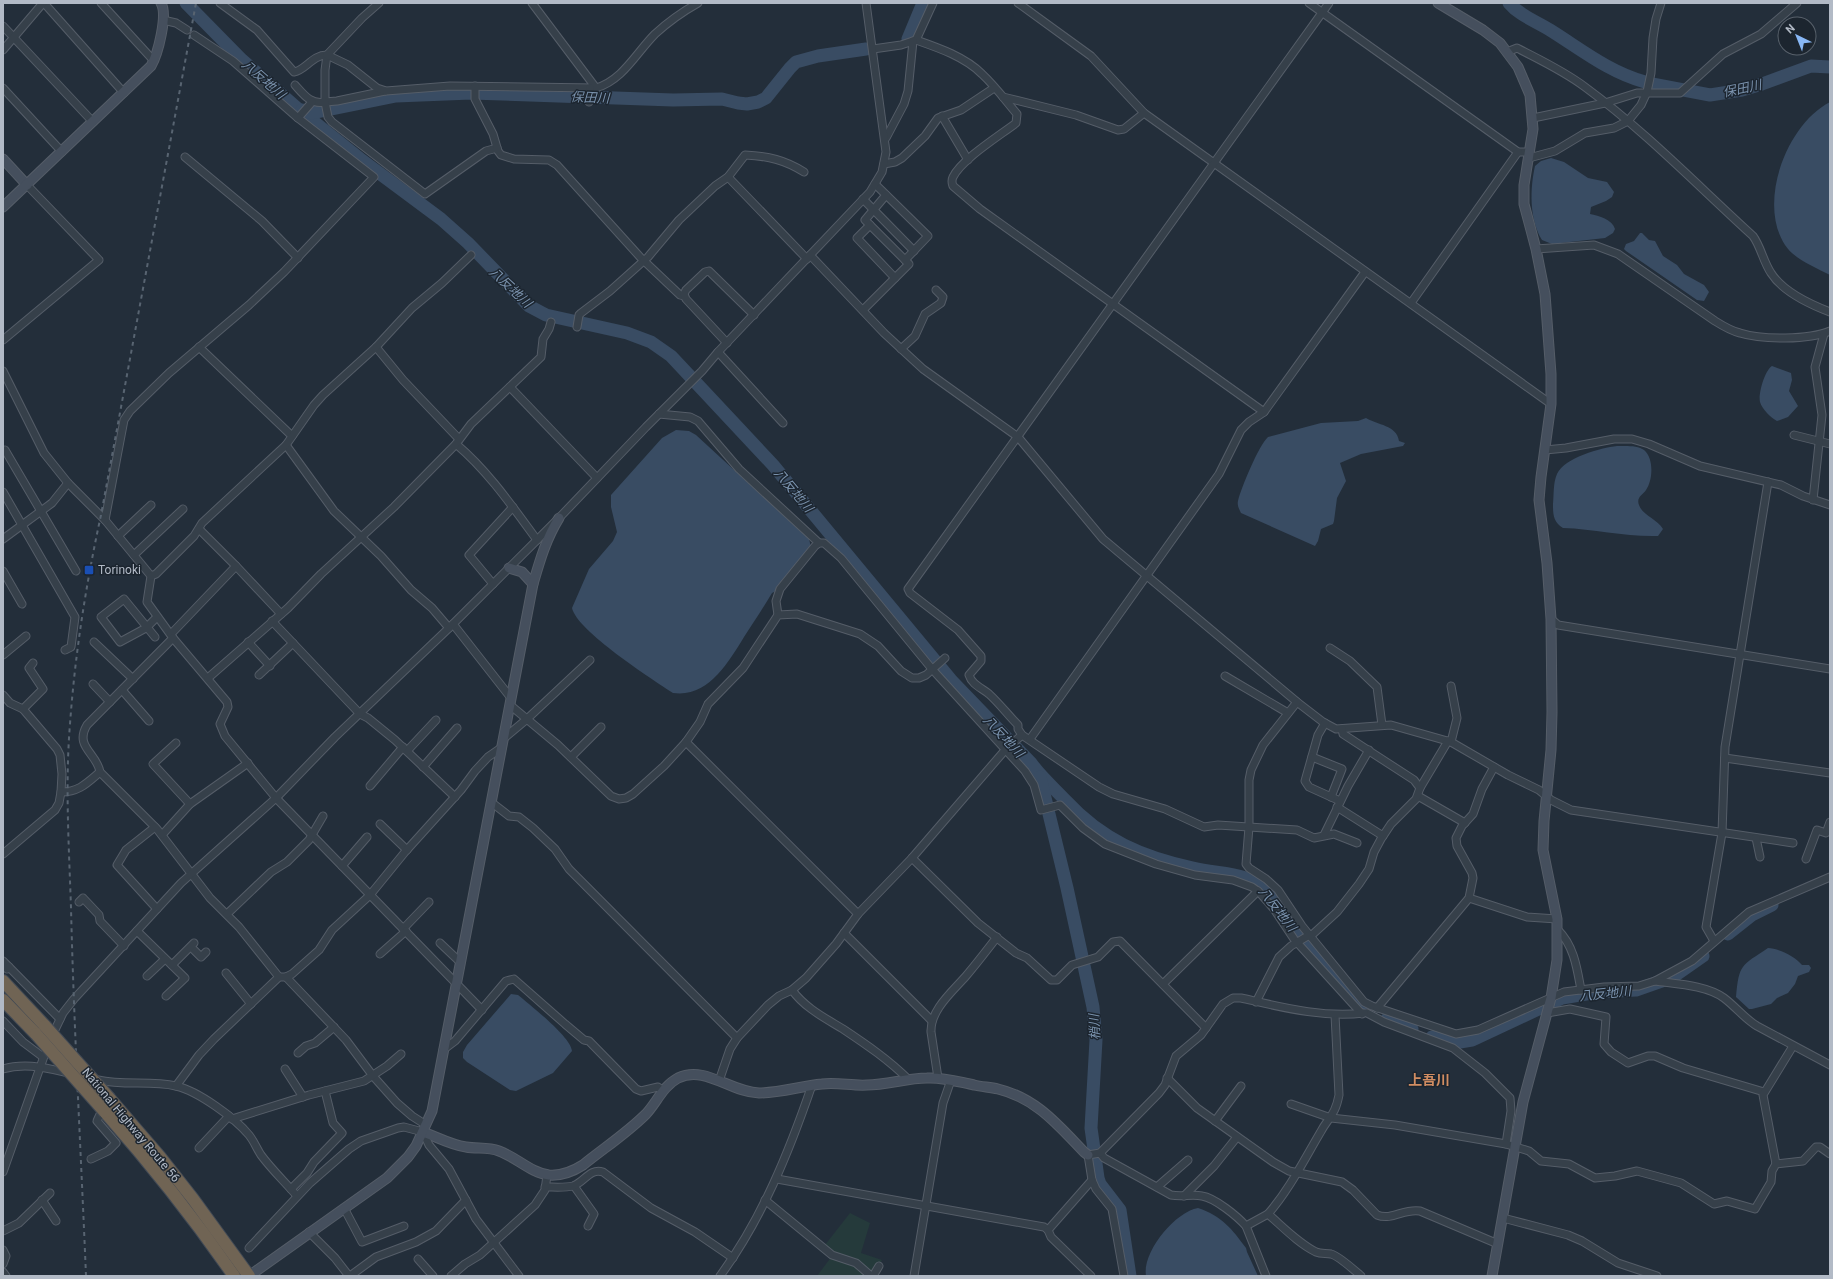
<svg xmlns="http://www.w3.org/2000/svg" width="1833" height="1279" viewBox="0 0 1833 1279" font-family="Roboto,'Noto Sans JP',sans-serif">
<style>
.green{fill:#253a3b}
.water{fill:#394c63}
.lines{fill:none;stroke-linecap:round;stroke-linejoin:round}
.river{stroke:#394c63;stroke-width:13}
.street-casing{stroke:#555d68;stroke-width:9}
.secondary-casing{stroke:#555d68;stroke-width:11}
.highway-casing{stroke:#424a55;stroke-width:14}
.street{stroke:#36404a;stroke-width:7}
.secondary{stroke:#454f5d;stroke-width:9}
.highway{stroke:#706454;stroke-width:12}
.rail{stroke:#586471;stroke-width:2;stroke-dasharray:4 4;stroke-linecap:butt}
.highway-bridge-casing{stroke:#424a55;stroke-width:14;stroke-linecap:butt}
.highway-bridge{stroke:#706454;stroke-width:12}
.transit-dot{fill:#1a4fb4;stroke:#1c252f;stroke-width:1.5}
.labels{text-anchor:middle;stroke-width:3;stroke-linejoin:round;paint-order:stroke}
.poi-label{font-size:12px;fill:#b2bac6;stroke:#1c252f;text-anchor:start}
.street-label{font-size:12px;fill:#b2bac6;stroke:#1c252f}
.water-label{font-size:13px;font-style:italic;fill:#7a92ad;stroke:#1c252f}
.quarter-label{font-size:14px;font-weight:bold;fill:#d18d62;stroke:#1c252f}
</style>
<rect width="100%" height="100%" fill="#232e3a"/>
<polygon class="green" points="850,1213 870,1223 861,1253 882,1260 872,1276 817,1276 835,1252 825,1245"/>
<g class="water">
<path d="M1830,102V275C1815,267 1795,260 1785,245C1757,202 1787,124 1830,102Z"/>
<path d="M1551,158L1564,162L1588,178L1607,182L1614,192L1612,197L1606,201L1591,207L1590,214C1599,216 1612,219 1615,229L1613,233L1605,238L1552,244L1542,240C1529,219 1530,188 1535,166L1541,161Z"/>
<polygon points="1640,233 1642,233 1649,240 1655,241 1663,256 1677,265 1684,274 1704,285 1709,292 1704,301 1697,300 1626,251 1624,249 1626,244 1634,241"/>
<path d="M1772,366L1791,373L1792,380L1789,391L1798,406L1788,417L1777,421C1771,418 1762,409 1760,402C1758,394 1765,370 1772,366Z"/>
<path d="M1366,418C1377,425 1397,425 1399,441L1405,443L1403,446L1361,454L1340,463L1346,481L1337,498L1334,521L1333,524L1321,529L1318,541L1315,546L1241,513C1239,509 1237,505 1238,501C1241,488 1259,445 1268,437L1321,423L1358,421Z"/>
<path d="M676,430L689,431L696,435L809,539L811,547L776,591L772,593C763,608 754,622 744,637C728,663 708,698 673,693C652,679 577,631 572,608L589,569L613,541L617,532L611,507V495L662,438Z"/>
<path d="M1617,446C1625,446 1638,445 1644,450C1654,458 1653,480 1646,490C1643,495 1636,497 1639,505C1642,515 1657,519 1663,529L1658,536C1626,537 1595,529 1563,528C1553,522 1553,514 1553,504C1554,494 1553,483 1557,474C1565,457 1601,448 1617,446Z"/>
<path d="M1768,948C1778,948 1796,957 1802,965H1809L1811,968L1809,972L1798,976L1795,984L1788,993L1777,998L1771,1004L1752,1009H1749L1736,997C1739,964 1741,966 1768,948Z"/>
<path d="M511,994L518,995C530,1005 571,1037 572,1051L553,1073L516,1091L510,1090L467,1062L463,1058V1052L467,1045Z"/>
<path d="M1198,1208C1222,1216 1232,1229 1246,1248L1247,1252L1258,1276H1146C1142,1252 1175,1212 1198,1208Z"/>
</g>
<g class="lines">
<g class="river">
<path d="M186,3L242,60L298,109L363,161L441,219L468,243L529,306L546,315L627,333L651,342L671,356L773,465L951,680L1031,763C1041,777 1054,788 1066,801C1102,840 1142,857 1193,868C1222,875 1247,871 1270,893L1309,950L1364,1009"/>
<path d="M1509,3C1520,16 1536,21 1550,30C1582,50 1609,72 1645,82"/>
<polyline points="908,39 923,3"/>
<polyline points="1652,84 1710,95 1742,90 1762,84 1811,66 1830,67"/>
<polyline points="302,110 312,113 396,96 471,93 673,100 722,99 738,103 747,104 758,102 766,98 790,68 796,62 818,56 866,49"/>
<polyline points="1040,777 1067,888 1093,1007 1096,1040 1091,1128 1098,1178 1100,1184 1120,1210 1130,1276"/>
<polyline points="1728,934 1752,915 1772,905"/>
<polyline points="1387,1019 1412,1029"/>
<polyline points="1432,1037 1454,1043 1472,1040 1562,998 1598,992 1636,990 1673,977 1703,956"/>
</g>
<g class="street-casing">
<g id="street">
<polyline points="44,3 124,93"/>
<polyline points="101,3 154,61"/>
<path d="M220,3L257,30L294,72C306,70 312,55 327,55L325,70V102L337,101L385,91"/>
<polyline points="379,3 362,18 327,55 348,65 377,88 386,91 450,86 596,88"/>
<path d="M532,3L596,88C623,80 636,53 655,34C668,22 682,12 698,3"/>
<polyline points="1018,3 1091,56 1144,113 1551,404"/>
<polyline points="1309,3 1518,152 1530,152"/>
<path d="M1329,3L908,589L910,593L958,630L981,656V661L969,675C972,685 982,688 989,694C999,703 1008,715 1018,725V729L1022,735L1099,787L1113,794L1165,809L1204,827L1218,825L1297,830L1314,838L1334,834L1357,843"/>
<polyline points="163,20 176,23 187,30"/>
<polyline points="3,26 93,122"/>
<path d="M916,40C939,48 965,57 982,74C995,86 1006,101 1017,114L1016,123C999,136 962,159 953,177C951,181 952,183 953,186L980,209L1264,412"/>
<polyline points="873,49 901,45 916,40 933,3"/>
<polyline points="3,50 43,3"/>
<path d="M1507,52L1517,48C1540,60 1564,71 1585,87C1645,131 1698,186 1753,236C1761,247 1763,261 1771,273C1783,292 1809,304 1830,312"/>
<path d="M295,85C304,95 311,105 325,102L328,117L332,122L425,194L486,151L497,148"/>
<polyline points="475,86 475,99 493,134 498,151 501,155 514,159 549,160 557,165 641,258 680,295 684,296"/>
<polyline points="3,88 62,152"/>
<polyline points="1003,97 1076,115 1118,130 1124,129 1144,113"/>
<polyline points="589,102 590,88"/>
<polyline points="942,116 968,160"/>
<polyline points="298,118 312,102"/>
<polyline points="1533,118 1605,103 1637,93 1680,93 1723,54 1761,34 1797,3"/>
<polyline points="886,138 904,104 908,91 913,41"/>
<polyline points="185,157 262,221 298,258"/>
<polyline points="1529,158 1555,151 1585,133 1614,128 1628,121 1641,105 1647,92 1651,73 1653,38 1656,19 1661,3"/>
<polyline points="884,164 895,162 902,158 925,136 938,118 961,110 994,88"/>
<polyline points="728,177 807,259"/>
<polyline points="875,184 928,236 905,260"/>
<polyline points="863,199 914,251"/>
<polyline points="870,225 857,238 895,278"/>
<path d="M1536,249L1594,245L1618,254L1715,321C1723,326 1731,331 1740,333C1762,340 1809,340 1830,331"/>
<polyline points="810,255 884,333 923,369 1018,437 1103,539 1297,702 1323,722 1336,729 1391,725 1451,742 1508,775 1539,790 1551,800 1571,810 1793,843"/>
<polyline points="1411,303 1518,152"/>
<polyline points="863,310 909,264 865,220 886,195"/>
<path d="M577,327L579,315L581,313L610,291L648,257L679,220L715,186L728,177L745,155C768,156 785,160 804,172"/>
<polyline points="3,340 99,260 27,185"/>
<polyline points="727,343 686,299 684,294 686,290 705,272 709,271 754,315"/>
<polyline points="199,347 292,436"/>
<polyline points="376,347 403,380 459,439"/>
<polyline points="901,349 915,336 925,314 941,303 943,297 936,290"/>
<polyline points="718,352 783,423"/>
<polyline points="3,371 44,453 68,483 105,520 151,576 147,602 173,638 227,702 228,707 220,724 225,736 276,798 482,1010"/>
<polyline points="510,387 597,478"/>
<polyline points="659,414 690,417 698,421 739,469 819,543"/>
<polyline points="1794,435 1830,444"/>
<path d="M456,444C488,471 512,506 537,540"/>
<polyline points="286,445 334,511 381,556 411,590 432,608 449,628"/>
<polyline points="5,450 76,571"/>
<polyline points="1545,450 1566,448 1614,439 1632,439 1649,444 1700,466 1781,485 1803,496 1830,505"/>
<polyline points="3,492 75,617 71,647 65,650"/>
<polyline points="1813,500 1822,415 1815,367 1824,334"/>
<polyline points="105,520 124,420 130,411 169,373 249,305 284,272 374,177 298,118 233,61 194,35"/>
<polyline points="199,529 236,566 281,614"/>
<polyline points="118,536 151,505"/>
<polyline points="3,539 52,503 68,483"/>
<polyline points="134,555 183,509"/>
<polyline points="3,571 22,604"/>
<polyline points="151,576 156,574 194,536 202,523 286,445 314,405 323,395 376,347 412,308 442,283 471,255"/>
<polyline points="493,584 469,555 513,507"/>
<polyline points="778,615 776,601 780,589 815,546 819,543 824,543 841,558 932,669 1025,771 1034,785 1041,810 1060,805 1083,828 1105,844 1156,864 1195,875 1233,880 1252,887 1259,892 1274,909 1294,939 1362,1014"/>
<polyline points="1551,619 1558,625 1830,669"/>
<polyline points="272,621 360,714 368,718 395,740 455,797"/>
<polyline points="453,624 511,698"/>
<polyline points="171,634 236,566"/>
<polyline points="155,637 124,599 101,617 120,642 146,628 157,617"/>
<path d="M173,638L87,725C74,747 97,753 100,772L157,829L210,898L239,927L279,977"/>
<polyline points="94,642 133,679"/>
<polyline points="248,642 270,666"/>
<polyline points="1330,648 1350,661 1377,687 1382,725"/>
<polyline points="3,655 26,636"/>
<polyline points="259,675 293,643"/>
<polyline points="1225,676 1288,713"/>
<polyline points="208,678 288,608 321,574 394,507 456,444 471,424 541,357 543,339 549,329 551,322"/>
<polyline points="93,684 110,702"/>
<polyline points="1451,686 1457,718 1451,742"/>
<polyline points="122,690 149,721"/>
<polyline points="3,695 10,703 23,709 57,749 60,755 62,774 61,792 59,803 55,810 3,854"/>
<polyline points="1297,702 1263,745 1251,770 1249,780 1249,827 1246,864 1249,868 1266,879 1278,890 1302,926 1364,1002 1372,1006 1456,1034 1478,1030 1564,992 1604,987 1639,986 1655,981 1692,961 1749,912 1830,877"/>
<polyline points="510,705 558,745 611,796 619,799 626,798 633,794 664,766 686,742 700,722 708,704 743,668 778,615 797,614 860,634 878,646 901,671 912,678 919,678 926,675 945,658"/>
<polyline points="23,709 43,689 29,668 33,663"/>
<polyline points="1325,723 1318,735 1305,781 1309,787 1340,801"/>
<polyline points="503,739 527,719 590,660"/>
<polyline points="1030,739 1219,474 1241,430 1249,422 1264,412 1365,272"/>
<polyline points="686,742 858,914"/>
<polyline points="176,743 153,764 190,804"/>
<polyline points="407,751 436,720"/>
<polyline points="571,757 601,727"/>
<polyline points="1312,757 1342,769 1331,797"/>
<polyline points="1725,758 1830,773"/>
<polyline points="423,767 457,728"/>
<polyline points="370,786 403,747"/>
<polyline points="1420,788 1448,741"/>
<path d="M61,792C79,792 87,783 100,772"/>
<polyline points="1418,796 1465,823"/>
<polyline points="491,802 509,816 519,817 533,828 555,849 569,869 737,1038"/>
<polyline points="1337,807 1383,836"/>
<polyline points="380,824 407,850"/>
<polyline points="155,827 126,850 117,865 157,909"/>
<polyline points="162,835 190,804 248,763"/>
<polyline points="1324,835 1348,786 1369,750"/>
<polyline points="1756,838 1760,857"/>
<polyline points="912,858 978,923 1016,953 1027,958 1051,980 1057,980 1072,965 1098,957 1113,942 1120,941 1206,1028"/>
<polyline points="1806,859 1817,830 1826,833 1830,822"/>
<polyline points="342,866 367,837"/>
<polyline points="1469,898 1527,917 1557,919"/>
<polyline points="79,902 83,898 99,915 100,921 124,946"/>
<polyline points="227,914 271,872 287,862 309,840 323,816"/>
<polyline points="403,929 429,902"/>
<path d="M1558,930C1574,946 1577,968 1581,990"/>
<polyline points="137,931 185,978 166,996"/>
<polyline points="844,933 932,1021"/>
<polyline points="1714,941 1706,927 1722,833 1725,747 1768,482"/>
<polyline points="440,943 460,962"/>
<polyline points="191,947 201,957 206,952"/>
<polyline points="380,954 406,931"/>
<polyline points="3,961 9,967 7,969"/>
<polyline points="172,965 194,943"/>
<polyline points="9,967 60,1019"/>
<polyline points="226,973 251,1004"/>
<polyline points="147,976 165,959"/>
<polyline points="286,977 346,1040 373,1076 397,1103 412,1116 426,1125"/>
<path d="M1655,981C1676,984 1706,985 1724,998C1736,1007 1745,1019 1757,1026L1830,1065"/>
<polyline points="1163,984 1258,891"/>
<path d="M792,990C805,1008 825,1018 843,1029C867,1045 889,1060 909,1080"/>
<polyline points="1256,1002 1279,957 1291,946 1306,937 1313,934 1337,912 1359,884 1369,869 1374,852 1381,839 1391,824 1416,799 1420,788 1414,780 1343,734 1342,729"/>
<polyline points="1377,1008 1469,898 1473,878 1472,873 1457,846 1456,838 1462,826 1473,814 1482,789 1494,767"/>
<polyline points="1367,1013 1384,1022 1453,1048 1485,1073 1510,1098 1511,1111 1506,1144 1529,1151 1541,1161 1569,1164 1595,1178 1615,1176 1637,1171 1681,1183 1714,1204 1727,1201 1755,1209 1771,1182 1772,1171 1776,1164 1803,1161 1816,1147 1820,1147 1830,1154"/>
<polyline points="1547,1013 1570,1009 1606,1017 1604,1044 1611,1052 1628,1063 1648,1056 1655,1056 1683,1068 1764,1092"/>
<polyline points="3,1021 23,1042 43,1057"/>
<polyline points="52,1036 63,1013 74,999 181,883 276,798 335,737 449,628 559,518 646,427 702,371 718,352 870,192 882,172 886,152 866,3"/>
<polyline points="443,1050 455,1041 506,981 514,979 565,1024 584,1040 589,1041 636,1089 641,1091 658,1087 663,1091"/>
<polyline points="298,1053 306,1046 315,1043 334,1027"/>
<path d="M3,1069C34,1060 67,1074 98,1080C124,1086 151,1080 176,1086C198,1091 235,1118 249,1135C254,1141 257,1149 261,1155C272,1170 286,1183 297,1196"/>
<polyline points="285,1069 303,1097"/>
<path d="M938,1078L931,1032C930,1010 953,991 966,976C977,963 987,950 997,937"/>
<path d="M1167,1078L1197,1108L1273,1162L1289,1171L1342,1182L1353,1190L1377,1215C1392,1221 1404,1208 1420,1211L1498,1244"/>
<polyline points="719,1081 730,1049 737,1038 768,1005 779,996 792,990 806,978 836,944 858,914 912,858 1006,749 1022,735"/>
<polyline points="176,1086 199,1055 214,1039 279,977 286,977 292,974 319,950 332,930 370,895 405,852 461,790 475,771 488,757 501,748"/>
<polyline points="1291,1104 1331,1118 1395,1125 1506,1144"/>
<polyline points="232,1119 309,1095 364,1081 387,1066 401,1054"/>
<polyline points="1215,1121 1241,1086"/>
<polyline points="199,1148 229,1116"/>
<path d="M1100,1153L1104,1158L1171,1195C1182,1197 1192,1194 1202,1196C1215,1198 1237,1216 1246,1226L1268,1214C1283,1227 1298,1243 1316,1252C1321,1254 1326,1253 1331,1254C1339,1256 1354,1270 1361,1276"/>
<polyline points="91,1159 108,1151 116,1143 97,1121 103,1108"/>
<polyline points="1776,1164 1763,1095 1793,1046"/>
<polyline points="3,1172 48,1045"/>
<polyline points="777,1179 1044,1227 1048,1230 1092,1180"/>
<polyline points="574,1186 594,1214 588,1226"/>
<path d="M545,1187C554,1187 565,1188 573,1186C585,1182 589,1168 603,1172L651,1208L695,1232L733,1258"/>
<polyline points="1157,1187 1188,1160"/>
<polyline points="291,1189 307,1173 314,1162 342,1133 333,1123 325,1091"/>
<polyline points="1184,1196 1214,1166 1237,1137"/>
<polyline points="42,1200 56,1221"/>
<polyline points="765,1200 832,1255 856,1263 871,1276"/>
<polyline points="344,1208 362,1242 404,1226"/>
<path d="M1268,1214C1289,1190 1304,1160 1320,1133C1329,1116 1335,1116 1339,1095L1335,1015"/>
<polyline points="1503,1218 1568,1235 1582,1241 1618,1263 1657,1276"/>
<polyline points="1246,1226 1266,1276"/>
<polyline points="1048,1230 1051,1237 1091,1276"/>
<polyline points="3,1231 19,1223 50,1193"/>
<polyline points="309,1232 335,1258 349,1276"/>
<polyline points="249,1248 310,1183 349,1149 361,1141 398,1128 404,1127 423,1132 429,1145 449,1169 476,1219 519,1276"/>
<polyline points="3,1250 6,1256 3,1264"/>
<polyline points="418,1259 433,1276"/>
<polyline points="3,1272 6,1276"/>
<polyline points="350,1276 376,1257 416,1242 436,1231 466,1200"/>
<polyline points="451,1276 465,1264 480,1255 535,1205 545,1190 547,1175"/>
<path d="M720,1276C762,1219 789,1152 812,1085"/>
<polyline points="873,1276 879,1266"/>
<polyline points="914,1276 943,1103 951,1080"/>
<path d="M1124,1276L1112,1209L1096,1189L1092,1180L1088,1155L1100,1153L1159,1093L1165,1085L1176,1056L1201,1035L1223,1004L1233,998H1241C1281,1007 1322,1018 1364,1013"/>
</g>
</g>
<g class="secondary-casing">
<g id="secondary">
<polyline points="1438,3 1483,30 1500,43 1518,67 1530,95 1533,129 1524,185 1524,204 1536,249 1545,294 1551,374 1551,404 1541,477 1539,500 1547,563 1551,619 1552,712 1551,750 1544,821 1543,850 1557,919 1557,960 1551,998 1523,1102 1492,1276"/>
<polyline points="3,159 27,185"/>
<path d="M3,207L151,66C158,54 168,15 161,3"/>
<polyline points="509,568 522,572 533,584"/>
<path d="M423,1132C437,1137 451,1145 466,1147C477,1149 488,1147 499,1151C516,1157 531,1173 549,1175C562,1176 572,1172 583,1165C604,1148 627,1133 646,1114C657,1102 663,1086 678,1078C705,1065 730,1092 759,1093C780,1093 801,1086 822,1084C837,1082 852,1086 867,1085C887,1085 907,1078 927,1078C943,1077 959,1082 974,1085C982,1087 990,1087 998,1089C1036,1098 1058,1125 1084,1152L1088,1155"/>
<path d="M249,1276L387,1178L408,1157L416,1146L432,1111L533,584C540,560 546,539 559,518"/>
</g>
</g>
<g class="highway-casing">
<g id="highway">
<polyline points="3,981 45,1026"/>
<polyline points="3,1000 36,1034"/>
<polyline points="110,1099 160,1157 193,1199 249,1276"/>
<path d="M105,1112C151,1164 194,1218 234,1276"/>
</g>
</g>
<use href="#street" class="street"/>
<use href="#secondary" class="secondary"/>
<use href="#highway" class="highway"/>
<path class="rail" d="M86,1276C81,1153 74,1031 71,908C69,847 65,785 70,724C75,654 86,584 101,515L196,3"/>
<g class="highway-bridge-casing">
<g id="highway-bridge">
<polyline points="45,1026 110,1099"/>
<polyline points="36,1034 105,1112"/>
</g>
</g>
<use href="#highway-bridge" class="highway-bridge"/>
</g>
<rect class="transit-dot" x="84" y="565" width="10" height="10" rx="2"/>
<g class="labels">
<g class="poi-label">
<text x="98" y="574">Torinoki</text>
</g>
<g class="street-label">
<text transform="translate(131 1125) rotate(50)" y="4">National Highway Route 56</text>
</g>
<g class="water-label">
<text transform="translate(264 79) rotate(41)" y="5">八反地川</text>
<text transform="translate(1742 88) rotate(-12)" y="5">保田川</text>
<text transform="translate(590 97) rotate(2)" y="5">保田川</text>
<text transform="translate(511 287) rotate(43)" y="5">八反地川</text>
<text transform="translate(794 490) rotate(50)" y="5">八反地川</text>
<text transform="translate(1004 736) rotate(47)" y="5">八反地川</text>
<text transform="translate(1278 909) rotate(52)" y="5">八反地川</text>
<text transform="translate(1605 993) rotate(-6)" y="5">八反地川</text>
<text transform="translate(1094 1027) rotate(-93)" y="5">梢川</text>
</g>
<g class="quarter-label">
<text x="1429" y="1085">上吾川</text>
</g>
</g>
<rect width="1833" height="1279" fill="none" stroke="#b2bac6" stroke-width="8"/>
<g transform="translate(1797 36) rotate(317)"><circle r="19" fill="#1c252f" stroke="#58616b"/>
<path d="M0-3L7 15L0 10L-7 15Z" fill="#88b7f5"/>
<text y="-6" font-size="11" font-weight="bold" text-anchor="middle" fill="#b2bac6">N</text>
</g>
</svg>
